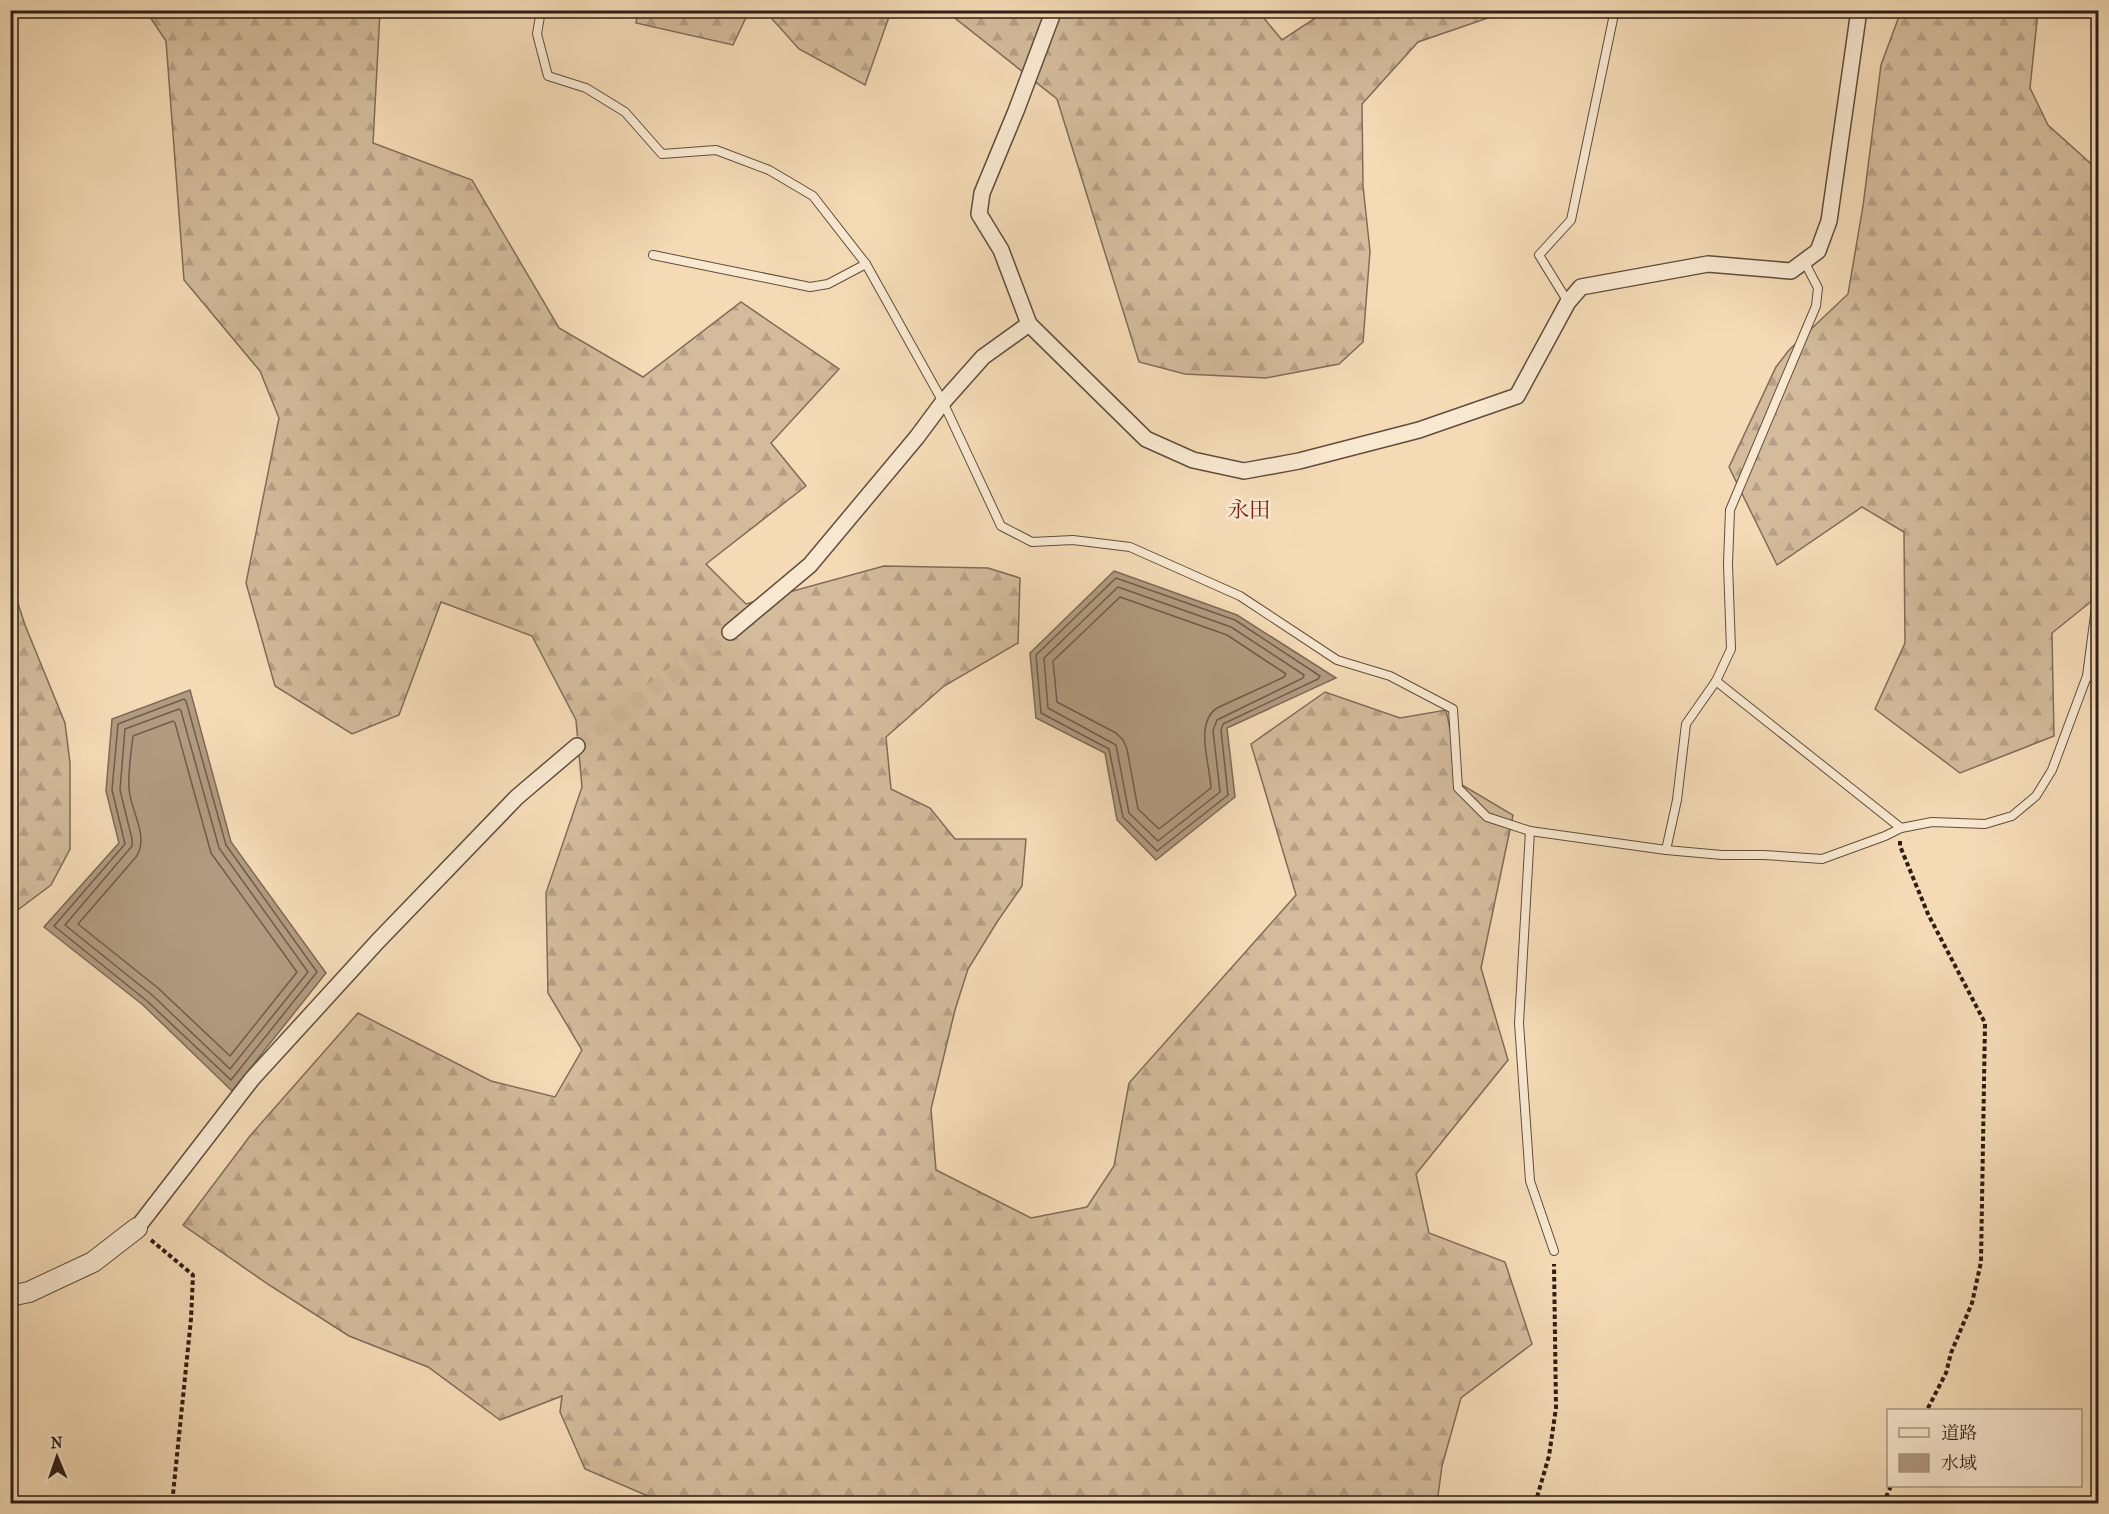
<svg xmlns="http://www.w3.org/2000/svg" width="2109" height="1514" viewBox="0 0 2109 1514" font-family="'IM FELL French Canon','Noto Serif JP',serif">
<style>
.forest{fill:url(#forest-firs);stroke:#816c58;stroke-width:1.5}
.water{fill:#b19b80;stroke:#7d6956;stroke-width:1.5}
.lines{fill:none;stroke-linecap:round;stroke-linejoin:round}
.shore{stroke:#705c4b;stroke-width:1.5}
.minor-tunnel{stroke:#cdb596;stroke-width:15;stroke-dasharray:15 8;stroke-linecap:butt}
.service-casing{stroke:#604d3e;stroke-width:10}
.minor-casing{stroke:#604d3e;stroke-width:18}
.tertiary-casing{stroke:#604d3e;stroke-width:22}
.path{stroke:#2f1e16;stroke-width:4;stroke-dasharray:4.5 3;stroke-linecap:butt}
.service{stroke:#f8e8d0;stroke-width:8}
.minor{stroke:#f8e8d0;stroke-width:15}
.tertiary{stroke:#f8e8d0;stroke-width:20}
.labels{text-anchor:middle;stroke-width:5;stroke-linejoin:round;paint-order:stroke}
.quarter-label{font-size:22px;fill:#7a1f14;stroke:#f8e8d0}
</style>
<defs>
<pattern id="forest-firs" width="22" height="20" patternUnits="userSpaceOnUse" patternTransform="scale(1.5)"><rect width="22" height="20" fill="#d3bb9b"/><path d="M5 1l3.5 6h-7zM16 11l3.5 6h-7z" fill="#b5a085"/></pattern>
</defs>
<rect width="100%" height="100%" fill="#f4dbb6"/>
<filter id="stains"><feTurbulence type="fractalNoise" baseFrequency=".00333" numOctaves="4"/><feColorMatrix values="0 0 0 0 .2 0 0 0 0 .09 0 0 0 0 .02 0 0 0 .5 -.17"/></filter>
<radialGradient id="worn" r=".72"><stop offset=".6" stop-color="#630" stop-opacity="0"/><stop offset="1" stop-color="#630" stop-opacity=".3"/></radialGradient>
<g class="forest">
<polygon points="638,10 749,10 749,11 733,45 636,23"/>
<polygon points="146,11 380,11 373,143 472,180 559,328 643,377 741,302 839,369 771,443 806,486 706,564 746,604 884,566 988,568 1020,578 1018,643 944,686 886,737 891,789 930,808 955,839 1026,839 1022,886 997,922 968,969 955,1010 931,1109 936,1170 1031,1218 1087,1207 1114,1166 1129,1083 1296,895 1251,744 1325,692 1400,718 1446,710 1462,785 1513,815 1481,968 1508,1060 1416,1174 1429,1233 1505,1262 1532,1344 1461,1398 1442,1466 1437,1503 664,1503 585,1469 560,1412 562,1396 500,1420 428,1367 349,1336 269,1285 183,1225 250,1136 358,1013 491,1081 555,1097 582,1050 548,993 546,893 582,787 576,720 532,636 441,602 399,715 352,734 275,686 246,583 279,418 260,371 184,280 166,41"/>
<polygon points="765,11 891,11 865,85 799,49"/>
<polygon points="946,11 1258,11 1282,40 1326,11 1492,11 1491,17 1418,42 1362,104 1363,186 1370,251 1363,342 1339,364 1266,378 1185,374 1139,362 1057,99"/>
<polygon points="1901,11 2038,11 2030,88 2048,125 2098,170 2098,596 2052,633 2054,736 1960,773 1875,709 1905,643 1904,532 1862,507 1777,565 1729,467 1776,367 1789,350 1848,294 1863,206 1881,65"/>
<polygon points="10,579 25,625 65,723 70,763 70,849 51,885 11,915"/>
</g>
<g class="water">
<polygon points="1114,571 1237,615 1336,678 1227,728 1235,797 1156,860 1117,820 1105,753 1036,718 1030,653"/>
<polygon points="190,690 231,842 326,973 232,1091 143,1005 44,927 119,843 106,791 112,719"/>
</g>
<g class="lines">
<g class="shore">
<polygon points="1116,578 1235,620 1320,676 1318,679 1223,724 1221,730 1228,795 1157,851 1123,817 1109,749 1041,713 1036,655"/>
<polygon points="1118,587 1231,627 1304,675 1303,678 1217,720 1213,730 1220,792 1158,841 1129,813 1116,745 1048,708 1044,658"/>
<path d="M1120,597L1227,635L1286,674L1284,677L1217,708C1194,723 1210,764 1211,788L1159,829L1138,809L1127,749L1123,740L1116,733L1057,702L1053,661Z"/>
<polygon points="184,699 186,701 226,845 317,972 231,1080 147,1001 54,926 125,844 112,790 118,724"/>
<polygon points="179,709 181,711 219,848 308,972 230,1069 152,995 65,925 132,846 132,839 120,790 125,729"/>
<path d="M173,721L175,723L211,853L297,972L230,1056L158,988L78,924L136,857C150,836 130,811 129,788C128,772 131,752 133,736Z"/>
</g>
<polyline class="minor-tunnel" points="577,746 730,632"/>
<g class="service-casing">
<g id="service">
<polyline points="541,10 537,34 548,76 586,88 625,112 662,154 716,150 769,170 813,196 866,264 943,402 1001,526 1032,542 1073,540 1130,547 1240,596 1337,660 1390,676 1453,709 1458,788 1487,817 1530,831 1666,850 1722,855 1764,855 1822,859 1885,836 1901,828 1932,822 1985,824 2012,816 2036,796 2052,770 2087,676 2098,592"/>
<polyline points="653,255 810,287 828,284 866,264"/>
<polyline points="1568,302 1539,255 1571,220 1613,19 1613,10"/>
<polyline points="2087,676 2098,679"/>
<polyline points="1716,681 1901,828"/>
<polyline points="1530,831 1519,1023 1530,1181 1554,1251"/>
<polyline points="1666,850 1677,800 1686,724 1716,681 1731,649 1728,564 1730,510 1816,306 1818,288 1804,261"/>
</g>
</g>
<g class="minor-casing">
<g id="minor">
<polyline points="1054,10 1016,111 982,193 979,214 1001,250 1029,324 1146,439 1193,460 1244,471 1299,461 1419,430 1517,396 1568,302 1581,287 1708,264 1791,271 1818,251 1829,221 1859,10"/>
<polyline points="730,632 810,565 917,437 943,402 983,357 1029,324"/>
<polyline points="137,1228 252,1079 378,941 517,797 577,746"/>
</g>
</g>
<g class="tertiary-casing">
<polyline id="tertiary" points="10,1296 29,1292 93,1262 137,1228"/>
</g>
<g class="path">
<polyline points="1900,841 1900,846 1928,914 1985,1023 1981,1262 1972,1303 1951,1353 1946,1373 1927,1410"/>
<polyline points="151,1240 193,1275 191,1319 172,1504"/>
<polyline points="10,1503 11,1504"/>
<polyline points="1535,1504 1549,1456 1556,1408 1554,1264"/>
<polyline points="1883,1504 1891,1486"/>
</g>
<use href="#service" class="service"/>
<use href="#minor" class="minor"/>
<use href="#tertiary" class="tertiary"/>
</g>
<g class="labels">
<g class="quarter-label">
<text x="1249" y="517">永田</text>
</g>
</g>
<rect width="2109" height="1514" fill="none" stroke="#f4dbb6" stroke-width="36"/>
<rect x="12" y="12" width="2085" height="1490" fill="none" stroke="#2f1e16" stroke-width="3"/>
<rect x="18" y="18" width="2073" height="1478" fill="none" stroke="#2f1e16" stroke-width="1.5"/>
<rect x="1887" y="1409" width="195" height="78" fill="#f8e8d0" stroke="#a89786" stroke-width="1.5"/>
<rect x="1899" y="1428" width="30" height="9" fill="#f8e8d0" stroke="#a89786" stroke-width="1.5"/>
<text x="1941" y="1439" font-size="18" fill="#2f1e16">道路</text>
<rect x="1899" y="1454" width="30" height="18" fill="#b19b80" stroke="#a89786" stroke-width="1.5"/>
<text x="1941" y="1469" font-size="18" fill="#2f1e16">水域</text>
<g transform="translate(57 1457) rotate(358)" stroke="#f8e8d0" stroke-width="4.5" paint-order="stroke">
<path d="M0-4.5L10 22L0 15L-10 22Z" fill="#2f1e16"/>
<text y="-9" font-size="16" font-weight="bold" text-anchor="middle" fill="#2f1e16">N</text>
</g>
<rect width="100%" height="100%" filter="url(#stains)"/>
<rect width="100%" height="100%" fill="url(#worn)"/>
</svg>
